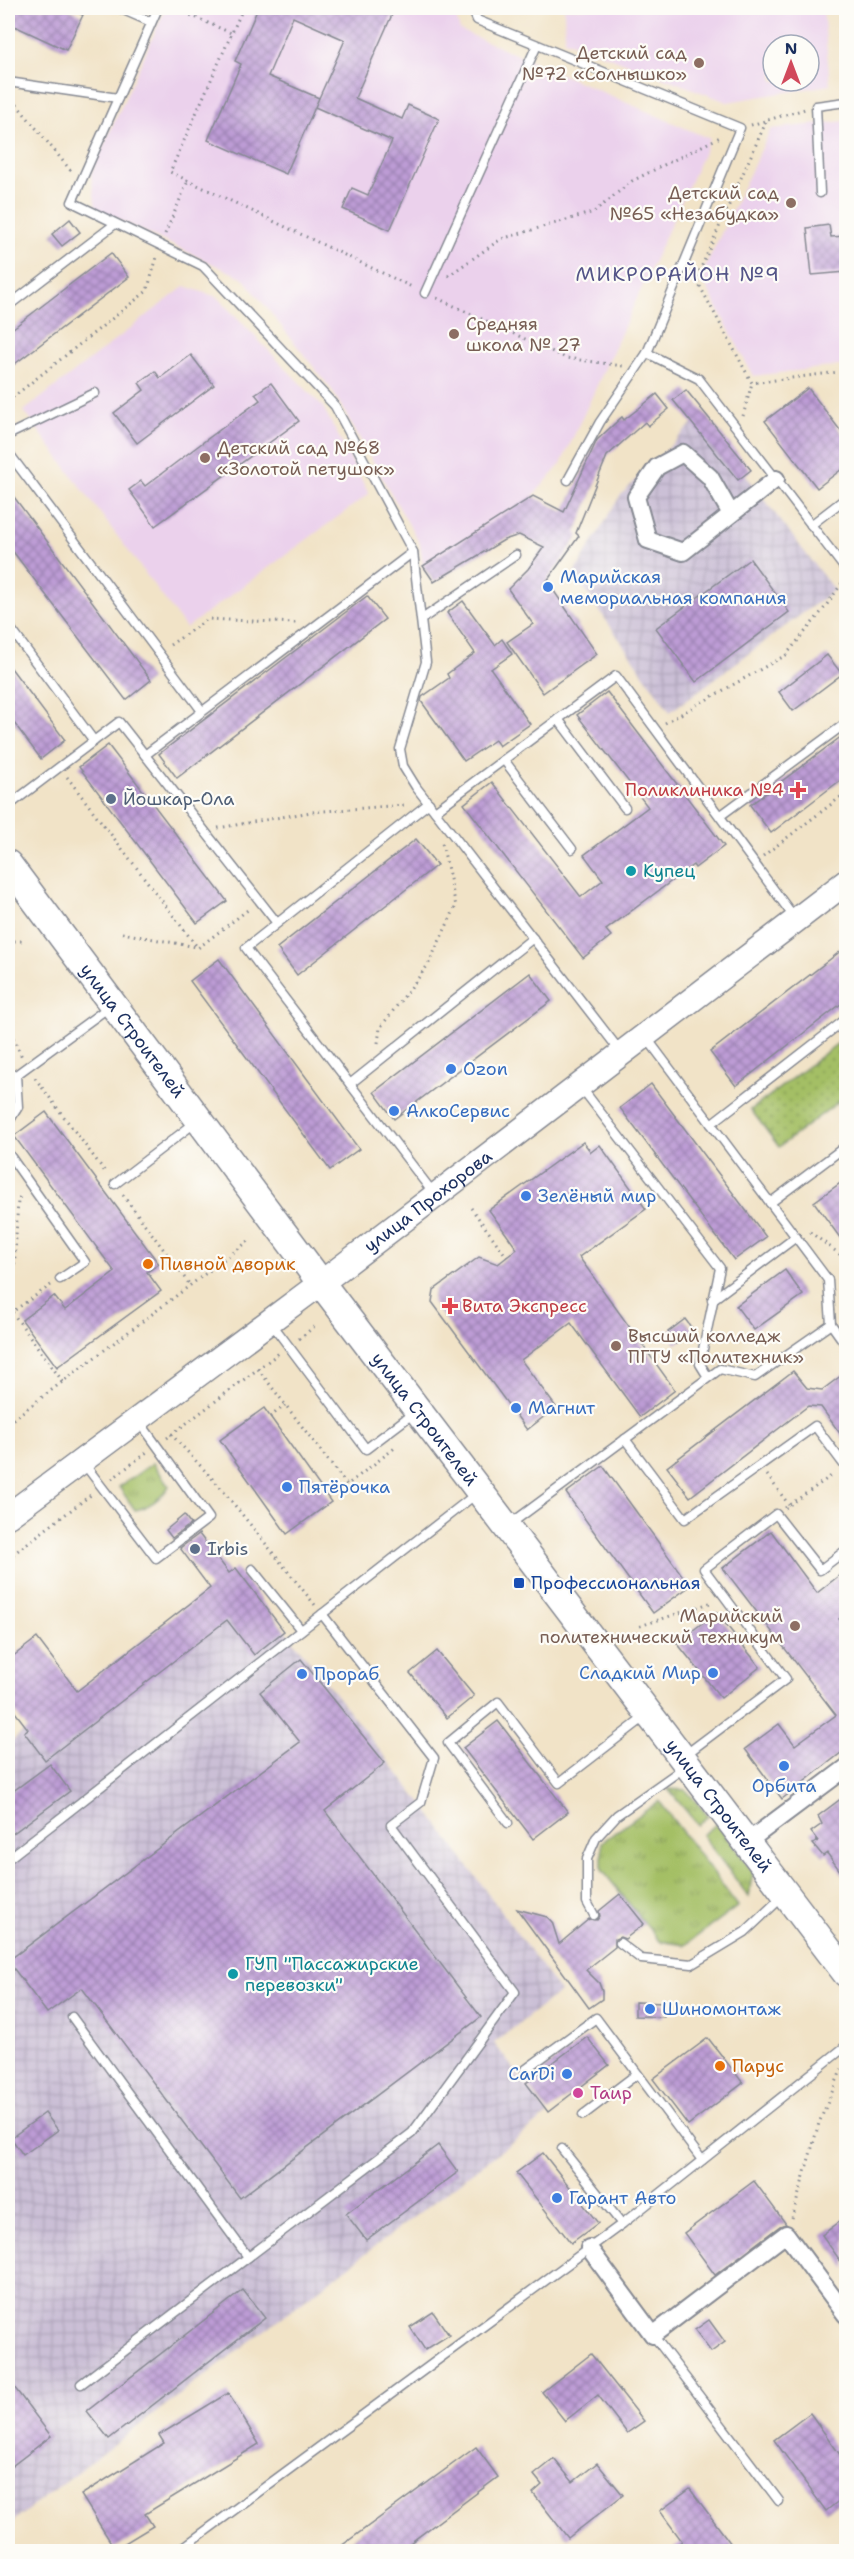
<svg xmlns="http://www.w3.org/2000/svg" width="854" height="2559" viewBox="0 0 854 2559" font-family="'Shantell Sans',sans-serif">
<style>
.built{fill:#ebd1ec;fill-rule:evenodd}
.industrial{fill:url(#industrial-grid)}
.grass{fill:url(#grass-tufts);stroke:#607762;stroke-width:1.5}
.park{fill:url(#park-dots);stroke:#607762;stroke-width:1.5}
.building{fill:url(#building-cross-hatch)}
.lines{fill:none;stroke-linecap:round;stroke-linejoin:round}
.lane-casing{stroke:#868992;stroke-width:11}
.street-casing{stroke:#868992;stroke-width:20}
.secondary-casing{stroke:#868992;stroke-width:27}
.primary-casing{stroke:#868992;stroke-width:30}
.path{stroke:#868992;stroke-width:3;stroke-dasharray:1.5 4.5;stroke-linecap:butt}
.lane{stroke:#fff;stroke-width:8}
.street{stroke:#fff;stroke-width:16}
.secondary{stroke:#fff;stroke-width:24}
.primary{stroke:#fff;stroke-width:27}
.education-dot{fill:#8d6e63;stroke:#fdfcf7;stroke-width:2}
.shop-dot{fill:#3f7fe0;stroke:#fdfcf7;stroke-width:2}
.health-dot{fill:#e0444e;stroke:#fdfcf7;stroke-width:2}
.service-dot{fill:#5c6f8a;stroke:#fdfcf7;stroke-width:2}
.culture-dot{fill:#0f9aa8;stroke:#fdfcf7;stroke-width:2}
.food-dot{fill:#e8710a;stroke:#fdfcf7;stroke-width:2}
.transit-dot{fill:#1a4fb4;stroke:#fdfcf7;stroke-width:2}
.hotel-dot{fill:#d1479c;stroke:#fdfcf7;stroke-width:2}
.labels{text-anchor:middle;stroke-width:4.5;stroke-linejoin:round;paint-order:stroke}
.education-label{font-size:18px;fill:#785e54;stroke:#fdfcf7;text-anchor:end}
.shop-label{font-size:18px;fill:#366cbe;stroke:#fdfcf7;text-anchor:start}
.health-label{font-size:18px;fill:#be3a42;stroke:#fdfcf7;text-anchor:end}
.service-label{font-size:18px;fill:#4e5e75;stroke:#fdfcf7;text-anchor:start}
.culture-label{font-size:18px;fill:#0d838f;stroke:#fdfcf7;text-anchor:start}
.street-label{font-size:18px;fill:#1b2f5e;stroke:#fdfcf7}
.food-label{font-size:18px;fill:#c56008;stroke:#fdfcf7;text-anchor:start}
.transit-label{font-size:18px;fill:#164399;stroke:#fdfcf7;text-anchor:start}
.hotel-label{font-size:18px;fill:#b23c85;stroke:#fdfcf7;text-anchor:start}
.neighbourhood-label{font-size:20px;letter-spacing:1.5px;fill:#545588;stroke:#fdfcf7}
</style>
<defs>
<pattern id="industrial-grid" width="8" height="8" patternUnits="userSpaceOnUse" patternTransform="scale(1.5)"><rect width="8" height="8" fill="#cbbfd6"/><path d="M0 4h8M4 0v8" fill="none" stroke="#aea4ba"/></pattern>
<pattern id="grass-tufts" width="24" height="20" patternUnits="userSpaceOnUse" patternTransform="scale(1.5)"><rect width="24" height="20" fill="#a4bf65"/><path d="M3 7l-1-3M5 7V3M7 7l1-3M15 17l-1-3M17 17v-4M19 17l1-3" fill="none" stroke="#859c56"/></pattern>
<pattern id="park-dots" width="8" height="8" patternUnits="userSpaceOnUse" patternTransform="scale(1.5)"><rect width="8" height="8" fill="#a4bf65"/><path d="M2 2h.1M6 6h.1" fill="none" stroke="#859c56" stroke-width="1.8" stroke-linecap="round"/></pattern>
<pattern id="building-cross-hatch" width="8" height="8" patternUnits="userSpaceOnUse" patternTransform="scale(1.5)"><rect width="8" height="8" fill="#bd9cd5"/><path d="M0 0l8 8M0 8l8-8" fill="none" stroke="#9980b0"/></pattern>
</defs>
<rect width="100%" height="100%" fill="#fdfcf7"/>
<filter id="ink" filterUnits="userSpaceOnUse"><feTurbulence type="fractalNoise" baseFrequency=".0167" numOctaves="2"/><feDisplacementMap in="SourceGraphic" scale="12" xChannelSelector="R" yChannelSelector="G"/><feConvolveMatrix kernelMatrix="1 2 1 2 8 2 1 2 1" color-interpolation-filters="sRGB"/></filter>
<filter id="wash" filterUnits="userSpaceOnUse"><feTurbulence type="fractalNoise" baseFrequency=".008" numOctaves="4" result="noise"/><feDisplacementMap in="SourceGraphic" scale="24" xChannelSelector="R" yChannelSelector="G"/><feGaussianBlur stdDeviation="1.35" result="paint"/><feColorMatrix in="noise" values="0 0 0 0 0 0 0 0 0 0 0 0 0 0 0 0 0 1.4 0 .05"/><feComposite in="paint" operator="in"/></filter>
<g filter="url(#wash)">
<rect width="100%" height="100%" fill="#f1e3c7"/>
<g class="built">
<polygon points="166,8 453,8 460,30 710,139 561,464 533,496 423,566 420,544 332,390 243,278 96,209 91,174"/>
<path d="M564,8H823L830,85L727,102L565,40ZM773,45H809V81H773Z"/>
<polygon points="846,121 846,365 753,376 701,276 771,129"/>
<polygon points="185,286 217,297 323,407 369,494 186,628 24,411"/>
</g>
<g class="industrial">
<polygon points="700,416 834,590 670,712 574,574 620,496"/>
<polygon points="236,1568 430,1814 560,1992 494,2043 548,2115 8,2525 8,1744"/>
</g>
<g class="grass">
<path d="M153,1463L169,1486C163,1497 148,1508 135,1510L119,1487Z"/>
<polygon points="668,1789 686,1790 708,1816 698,1825"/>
<polygon points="659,1801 738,1906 685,1945 659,1941 602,1870 602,1842"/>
<polygon points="717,1824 753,1872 749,1897 702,1835"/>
</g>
<polygon class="park" points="842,1040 846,1046 846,1096 779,1147 751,1110"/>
<g id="blocks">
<g class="building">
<polygon points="8,8 66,8 83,15 66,50 8,23"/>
<polygon points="258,8 395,8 355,98 402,119 408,105 439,119 390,230 343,209 352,188 368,195 392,141 315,107 345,40 293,17 268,76 319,98 286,174 208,140 241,64 235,61"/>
<polygon points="70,219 80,232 62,246 52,234"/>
<polygon points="829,225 831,237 846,236 846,272 812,275 807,228"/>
<polygon points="111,253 129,277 8,369 8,332"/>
<polygon points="191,355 214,385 137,443 114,413 144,390 139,383 155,371 160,378"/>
<polygon points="271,383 299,421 155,526 129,490 141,481 145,486 202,443 260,400 255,394"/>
<polygon points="808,388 846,438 846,466 817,488 765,421"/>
<polygon points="686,390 751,470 738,480 673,400"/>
<polygon points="657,394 669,409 648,426 645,422 607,456 576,533 579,536 547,581 597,654 543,693 507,642 533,624 508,589 528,569 544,547 519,535 504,540 434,582 423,566 533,496 564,512 597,440 622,417 624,420"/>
<polygon points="8,489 151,680 126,700 8,545"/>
<polygon points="750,559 789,612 696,682 656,628"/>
<polygon points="367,596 385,619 177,778 159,754"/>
<polygon points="463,601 495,645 502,639 512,654 491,669 530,724 499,746 495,740 464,761 421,701 422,697 449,678 447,674 475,653 447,613"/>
<polygon points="827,655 842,674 793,711 779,692"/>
<polygon points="8,664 65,740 41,759 8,715"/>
<polygon points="607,692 724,846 695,868 693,865 606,930 611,936 583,958 464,804 492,782 581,897 603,880 584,855 648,807 577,715"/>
<polygon points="846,733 846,776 771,833 750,805"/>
<polygon points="108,745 227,901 197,923 79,767"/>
<polygon points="416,839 437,865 297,975 277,948"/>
<polygon points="846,947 846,1000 736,1086 710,1052"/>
<polygon points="219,959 359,1149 330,1170 190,981"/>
<polygon points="530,973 551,1001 394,1119 374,1092"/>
<polygon points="651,1084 766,1237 734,1260 620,1108"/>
<polygon points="46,1112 159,1264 147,1272 161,1291 57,1367 22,1320 54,1296 65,1310 115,1272 14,1136"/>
<polygon points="583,1142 591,1152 600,1145 646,1209 579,1257 675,1390 640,1417 571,1323 521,1360 556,1407 527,1430 432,1302 434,1290 479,1257 498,1264 517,1249 489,1210"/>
<polygon points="846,1179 846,1246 814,1202"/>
<polygon points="785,1270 803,1295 754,1330 736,1306"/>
<polygon points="685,1319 694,1331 676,1344 668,1332"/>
<polygon points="793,1371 807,1388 822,1390 846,1372 846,1442 821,1407 808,1406 690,1497 667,1467"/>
<polygon points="264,1408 331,1502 287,1534 220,1440"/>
<polygon points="603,1466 690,1586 653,1613 566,1493"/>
<polygon points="184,1515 191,1524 172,1538 166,1530"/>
<polygon points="771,1531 817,1593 846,1570 846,1613 839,1619 846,1629 846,1749 782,1799 745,1749 779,1724 795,1745 836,1715 723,1568"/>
<polygon points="199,1534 229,1573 236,1568 284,1631 254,1655 227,1620 45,1760 24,1732 28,1729 8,1703 8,1660 37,1638 77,1691 210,1588 180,1548"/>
<polygon points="716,1612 760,1667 721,1698 677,1643"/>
<polygon points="437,1651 474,1696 447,1718 410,1673"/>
<polygon points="301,1659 385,1763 325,1811 481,2017 240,2198 82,1988 47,2013 8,1961 300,1742 260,1692"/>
<polygon points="498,1721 568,1812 533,1839 463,1748"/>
<polygon points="50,1764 70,1791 8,1837 8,1795"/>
<polygon points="846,1795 846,1879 827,1853 823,1856 813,1844 818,1841 811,1832 822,1824 818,1816"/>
<polygon points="620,1894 644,1924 625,1939 620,1937 615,1939 615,1947 586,1970 599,1983 602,1991 602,1999 589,2008 517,1909 547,1917 552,1922 559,1944 589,1919 597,1920 600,1916 599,1911"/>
<polygon points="635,2002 665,2003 664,2017 635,2016"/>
<polygon points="587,2037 609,2065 548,2112 526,2083"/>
<polygon points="708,2038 743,2083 688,2125 653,2079"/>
<polygon points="45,2113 58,2130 23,2155 11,2138"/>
<polygon points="438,2145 458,2172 366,2240 346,2214"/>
<polygon points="543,2153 598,2223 571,2243 516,2173"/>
<polygon points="754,2181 786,2224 780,2226 715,2275 684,2233"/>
<polygon points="846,2217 846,2269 822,2235"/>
<polygon points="243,2290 265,2318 109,2439 87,2411"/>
<polygon points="433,2312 449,2335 425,2350 410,2327"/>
<polygon points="709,2320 725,2342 711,2352 695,2330"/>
<polygon points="591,2354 644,2421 627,2433 598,2395 565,2421 542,2392"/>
<polygon points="8,2379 51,2436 8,2469"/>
<polygon points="228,2393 259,2444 145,2514 153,2526 115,2549 81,2495 164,2443 159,2435"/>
<polygon points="810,2413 846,2463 846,2495 826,2511 774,2440"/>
<polygon points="476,2447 498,2477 398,2552 333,2552"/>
<polygon points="554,2459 573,2482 597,2463 623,2495 568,2538 533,2493 542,2485 534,2475"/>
<polygon points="690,2489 737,2552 668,2552 682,2541 660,2511"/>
</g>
</g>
</g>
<g filter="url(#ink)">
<use href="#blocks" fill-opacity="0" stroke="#868992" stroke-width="1.5"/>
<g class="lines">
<g class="lane-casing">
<g id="lane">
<polyline points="119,8 151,22"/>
<polyline points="158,8 72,202 203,266 335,406 413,552 426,662 400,749 403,766 416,787 620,1051"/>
<polyline points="472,8 477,20 740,128 647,353 600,422 568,480"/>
<polyline points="8,82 118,98"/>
<polyline points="820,193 816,106 846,102"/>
<polyline points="425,293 537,45"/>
<polyline points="8,306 115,224"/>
<polyline points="647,353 699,379 846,570"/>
<polyline points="8,435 95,393"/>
<polyline points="8,452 202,711"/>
<polyline points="811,525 846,498"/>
<polyline points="422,619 516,555"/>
<polyline points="8,625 94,741"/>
<polyline points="558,719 625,808"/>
<polyline points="145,755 413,552"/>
<polyline points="504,760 572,849"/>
<polyline points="429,803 246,948 434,1194"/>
<polyline points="8,806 119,722 277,923"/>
<polyline points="435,811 616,676 794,917"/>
<polyline points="720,816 846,723"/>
<polyline points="646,1037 828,1280 831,1324"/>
<polyline points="350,1084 533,938"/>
<polyline points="581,1087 720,1268 700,1364 708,1377"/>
<polyline points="8,1123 18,1107 16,1075 109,1007"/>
<polyline points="711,1124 846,1019"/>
<polyline points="8,1153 85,1262 60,1279"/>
<polyline points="115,1184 196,1122"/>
<polyline points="770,1203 846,1146"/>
<polyline points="712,1300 796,1237"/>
<polyline points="272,1324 366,1449 415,1412"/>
<polyline points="625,1439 685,1519 815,1426 845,1466 846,1465"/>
<polyline points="82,1461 156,1558 209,1518 139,1421"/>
<polyline points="509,1525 720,1369 755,1377 831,1324 846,1345"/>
<polyline points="252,1569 301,1630"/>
<polyline points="685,1755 786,1679 704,1569 776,1514 820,1570 846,1550"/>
<polyline points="508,1823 448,1743 498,1702 559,1783 646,1716"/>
<polyline points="8,1859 476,1494"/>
<polyline points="594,1915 587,1902 587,1859 596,1838 617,1815 685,1767"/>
<polyline points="620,1943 641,1959 692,1964 745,1932 783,1896"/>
<polyline points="72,2017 248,2257"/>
<polyline points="525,2070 596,2018 702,2160"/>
<polyline points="583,2115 637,2074"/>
<polyline points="562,2149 622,2224"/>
<polyline points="653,2335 779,2501"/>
<polyline points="81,2384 412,2133 515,1992 391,1825 421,1802 434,1758 322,1614"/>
<polyline points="177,2552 622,2224 846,2046"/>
</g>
</g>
<g class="street-casing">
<g id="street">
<polyline points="731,514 710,477 683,453 657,467 636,497 648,540 683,552 776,479"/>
<polyline points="747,1842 846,1768"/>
<polyline points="589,2248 653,2335 786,2234 846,2315"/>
</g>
</g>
<g class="secondary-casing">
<g id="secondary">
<path id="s1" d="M8,1516L321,1283L846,882"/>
</g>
</g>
<g class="primary-casing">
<g id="primary">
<path id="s2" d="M8,864L321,1283L846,1973"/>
</g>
</g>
<g class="path">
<polyline points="174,8 231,33"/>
<polyline points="230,8 241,12"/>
<polyline points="243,8 170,172 414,288"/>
<polyline points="9,95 71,171"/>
<polyline points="766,122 696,279 752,383 846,371"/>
<polyline points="751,125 805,109"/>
<polyline points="165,234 188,181"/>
<polyline points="448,276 501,239 594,212 632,181 722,136"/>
<polyline points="437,298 566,358 623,366"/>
<polyline points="8,401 147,291 157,257"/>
<polyline points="743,416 752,383"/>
<polyline points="170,645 208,619 296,623"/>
<polyline points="665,723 786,655 823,610 842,583"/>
<polyline points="67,777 198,948 249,909"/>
<polyline points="218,828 311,812 404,805"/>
<polyline points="763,856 846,793"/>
<polyline points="122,933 196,947"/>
<polyline points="8,941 26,941"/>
<polyline points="8,1027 22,1057"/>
<polyline points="378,1043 380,1028 428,965 456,906 442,843"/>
<polyline points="35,1078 106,1173"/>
<polyline points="123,1195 190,1285"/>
<polyline points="471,1208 507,1257"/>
<polyline points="810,1232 846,1259"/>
<polyline points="51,1285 12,1312 63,1382"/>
<polyline points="12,1312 18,1200 21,1195"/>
<polyline points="299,1339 315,1326"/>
<polyline points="258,1369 347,1485 396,1447"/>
<polyline points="270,1417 285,1405"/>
<polyline points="8,1423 250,1240"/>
<polyline points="171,1434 220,1487 315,1605"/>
<polyline points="167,1438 279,1353"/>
<polyline points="767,1475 789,1505"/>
<polyline points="112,1479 147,1452"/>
<polyline points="785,1508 834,1474"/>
<polyline points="8,1558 92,1494"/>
<polyline points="640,1626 713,1602"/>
<polyline points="792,2218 819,2123 843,2066"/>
</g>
<use href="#lane" class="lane"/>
<use href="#street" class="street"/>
<use href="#secondary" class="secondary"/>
<use href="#primary" class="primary"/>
</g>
</g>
<g class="education-dot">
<circle cx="699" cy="63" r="6"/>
<circle cx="791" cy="203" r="6"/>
<circle cx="454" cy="334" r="6"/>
<circle cx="205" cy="458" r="6"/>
<circle cx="616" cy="1346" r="6"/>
<circle cx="795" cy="1626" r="6"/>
</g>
<g class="shop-dot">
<circle cx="548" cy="587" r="6"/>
<circle cx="451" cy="1069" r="6"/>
<circle cx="394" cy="1111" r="6"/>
<circle cx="526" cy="1196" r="6"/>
<circle cx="516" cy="1408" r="6"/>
<circle cx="287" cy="1487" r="6"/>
<circle cx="713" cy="1673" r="6"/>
<circle cx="302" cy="1674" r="6"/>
<circle cx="784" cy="1766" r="6"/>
<circle cx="650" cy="2009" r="6"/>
<circle cx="567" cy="2074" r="6"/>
<circle cx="557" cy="2198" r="6"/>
</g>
<g class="health-dot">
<path d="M795 781h6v6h6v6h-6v6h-6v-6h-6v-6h6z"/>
<path d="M447 1297h6v6h6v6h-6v6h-6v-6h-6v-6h6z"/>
</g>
<g class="service-dot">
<circle cx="111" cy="799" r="6"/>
<circle cx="195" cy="1549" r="6"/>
</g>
<g class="culture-dot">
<circle cx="631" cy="871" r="6"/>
<circle cx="233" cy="1974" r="6"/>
</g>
<g class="food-dot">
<circle cx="148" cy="1264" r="6"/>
<circle cx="720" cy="2066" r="6"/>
</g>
<rect class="transit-dot" x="513" y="1577" width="12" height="12" rx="3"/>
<circle class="hotel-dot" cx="578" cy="2093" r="6"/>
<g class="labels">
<g class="education-label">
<text x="687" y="59">Детский сад<tspan x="687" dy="21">№72 «Солнышко»</tspan></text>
<text x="779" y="199">Детский сад<tspan x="779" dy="21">№65 «Незабудка»</tspan></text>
<text x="466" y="330" text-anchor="start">Средняя<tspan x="466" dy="21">школа № 27</tspan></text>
<text x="217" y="454" text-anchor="start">Детский сад №68<tspan x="217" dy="21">«Золотой петушок»</tspan></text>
<text x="628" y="1342" text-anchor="start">Высший колледж<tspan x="628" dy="21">ПГТУ «Политехник»</tspan></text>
<text x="783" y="1622">Марийский<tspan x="783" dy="21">политехнический техникум</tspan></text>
</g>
<g class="shop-label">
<text x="560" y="583">Марийская<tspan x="560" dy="21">мемориальная компания</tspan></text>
<text x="463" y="1075">Ozon</text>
<text x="406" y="1117">АлкоСервис</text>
<text x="538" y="1202">Зелёный мир</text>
<text x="528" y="1414">Магнит</text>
<text x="299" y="1493">Пятёрочка</text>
<text x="701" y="1679" text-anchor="end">Сладкий Мир</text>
<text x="314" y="1680">Прораб</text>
<text x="784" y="1792" text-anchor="middle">Орбита</text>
<text x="662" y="2015">Шиномонтаж</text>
<text x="555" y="2080" text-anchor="end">CarDi</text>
<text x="569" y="2204">Гарант Авто</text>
</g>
<g class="health-label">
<text x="784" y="796">Поликлиника №4</text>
<text x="462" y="1312" text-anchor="start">Вита Экспресс</text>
</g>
<g class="service-label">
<text x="123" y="805">Йошкар-Ола</text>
<text x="207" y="1555">Irbis</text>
</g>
<g class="culture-label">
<text x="643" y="877">Купец</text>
<text x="245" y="1970">ГУП "Пассажирские<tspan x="245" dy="21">перевозки"</tspan></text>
</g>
<g class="street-label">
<text dy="6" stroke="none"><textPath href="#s2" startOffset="208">улица Строителей</textPath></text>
<text dy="6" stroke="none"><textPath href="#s1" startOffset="525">улица Прохорова</textPath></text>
<text dy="6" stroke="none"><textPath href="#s2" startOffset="694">улица Строителей</textPath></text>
<text dy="6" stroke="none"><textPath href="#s2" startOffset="1180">улица Строителей</textPath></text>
</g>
<g class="food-label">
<text x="160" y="1270">Пивной дворик</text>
<text x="732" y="2072">Парус</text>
</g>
<g class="transit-label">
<text x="531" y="1589">Профессиональная</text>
</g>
<g class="hotel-label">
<text x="590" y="2099">Таир</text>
</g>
<g class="neighbourhood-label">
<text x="678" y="281">МИКРОРАЙОН №9</text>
</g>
</g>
<rect width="854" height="2559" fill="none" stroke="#fdfcf7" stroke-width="30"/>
<g transform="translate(791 63)"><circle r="28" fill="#fdfcf7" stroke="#a3aaba" stroke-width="1.5"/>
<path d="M0-4.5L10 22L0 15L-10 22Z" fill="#d1495b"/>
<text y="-9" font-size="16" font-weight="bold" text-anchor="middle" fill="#1b2f5e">N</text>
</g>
</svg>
